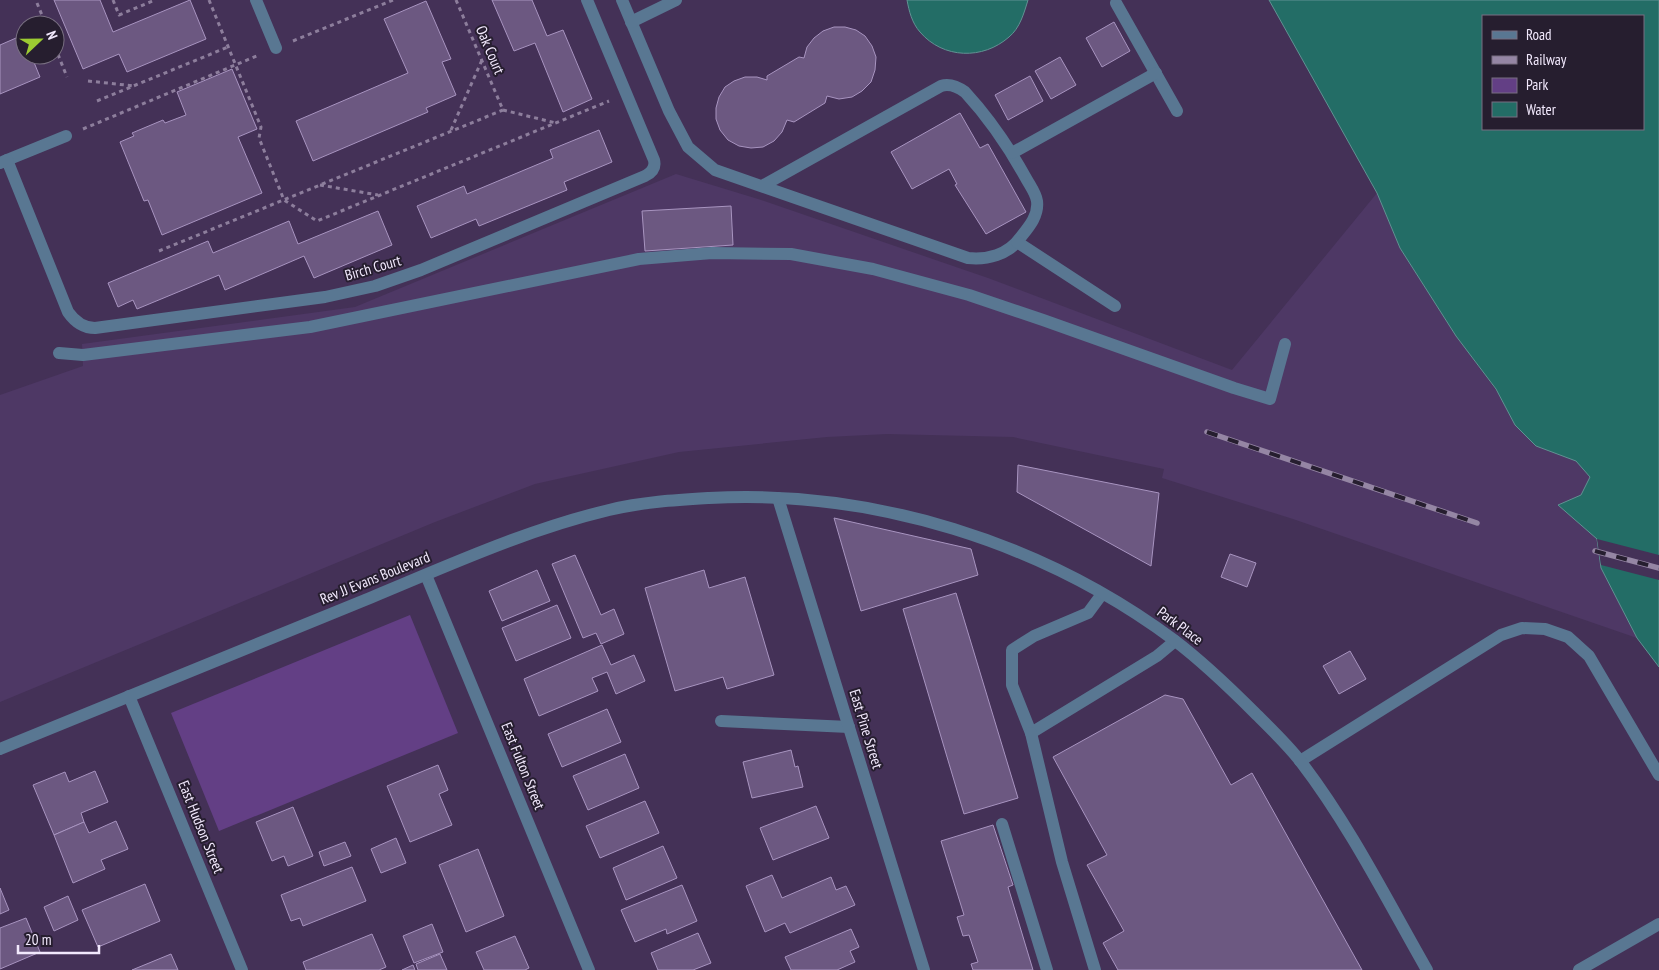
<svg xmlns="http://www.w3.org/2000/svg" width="1659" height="970" viewBox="0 0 1659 970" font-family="'PT Sans Narrow',sans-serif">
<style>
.built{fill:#4e3865}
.green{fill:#633f85}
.water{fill:#236d66;stroke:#619293;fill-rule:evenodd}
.pier{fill:#443157}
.building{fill:#6c5881;stroke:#a894c0}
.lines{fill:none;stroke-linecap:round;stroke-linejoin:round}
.path{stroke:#8d7e9c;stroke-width:3;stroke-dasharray:4 4;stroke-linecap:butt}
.service{stroke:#597792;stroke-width:12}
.minor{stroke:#597792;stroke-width:12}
.rail-casing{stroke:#9586a4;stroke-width:5.5}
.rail{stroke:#261e2f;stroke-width:4;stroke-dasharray:11;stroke-linecap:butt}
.labels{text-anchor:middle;stroke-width:4;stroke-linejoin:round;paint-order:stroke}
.street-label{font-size:15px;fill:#f2e9fd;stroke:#261e2f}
</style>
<rect width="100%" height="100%" fill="#443157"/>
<polygon class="built" points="676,174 758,199 988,278 1232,370 1377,193 1400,248 1456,336 1498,393 1515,425 1536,446 1577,461 1590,478 1581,495 1558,505 1597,539 1601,568 1637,638 1293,519 1162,478 1164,469 1013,437 887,434 827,437 679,452 535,484 435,522 0,702 0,395 83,366 82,344 355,307"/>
<polygon class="green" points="410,615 458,733 219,831 171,713"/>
<g class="water">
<path d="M907,0H1028C1024,13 1020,28 1009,37C983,60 943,59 920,32C912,23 909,11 907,0Z"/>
<path d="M1269,0H1659V667L1637,638L1601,568L1597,539L1558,505L1581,495L1590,477L1576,461L1536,446L1515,425L1496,389L1456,336L1400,248L1377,193ZM1483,16H1643V129H1483Z"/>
</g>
<polygon class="pier" points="1597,539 1659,555 1659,580 1601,565"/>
<g class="building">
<polygon points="54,0 100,0 113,32 190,0 206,39 127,72 119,54 83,69"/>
<polygon points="492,0 532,0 547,36 563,30 592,99 563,112 535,43 514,51"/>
<polygon points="426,1 451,59 442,62 456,95 426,108 428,112 313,161 296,121 408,73 384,19"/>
<polygon points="1114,22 1130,51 1102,67 1086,38"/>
<polygon points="834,27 845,27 856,30 865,36 872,46 876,57 875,70 871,82 862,91 852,97 839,99 827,96 825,103 794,122 787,120 782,132 774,141 763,147 751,148 739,146 728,140 720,130 716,119 716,108 719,97 725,87 734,81 745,77 757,77 767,80 767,76 799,57 804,58 807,47 814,38 823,31"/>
<polygon points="23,35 25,40 25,55 31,55 40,77 0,94 0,45"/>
<polygon points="1060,57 1076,85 1051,99 1035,71"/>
<polygon points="232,69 257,129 238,137 262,193 162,235 148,200 144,201 120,142 134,136 132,133 163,120 165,123 186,115 177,92"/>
<polygon points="1030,76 1043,101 1008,120 995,95"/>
<polygon points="960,113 980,148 988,144 1026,212 986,234 955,185 957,184 949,169 912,189 891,152"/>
<polygon points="599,130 612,162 564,182 567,190 479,226 476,219 431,238 417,206 464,186 467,194 553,158 550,150"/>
<polygon points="731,206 733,245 645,251 642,211"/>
<polygon points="378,211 392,245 314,278 304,256 225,290 219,275 137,309 133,300 118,307 108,283 208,241 213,253 289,221 298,244"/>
<polygon points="1018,465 1159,493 1151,566 1017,492"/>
<polygon points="834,518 971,549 978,575 861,611"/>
<polygon points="1230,554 1256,563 1247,587 1221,577"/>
<polygon points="575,555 601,615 614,609 624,634 601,644 596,633 583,638 552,564"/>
<polygon points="537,570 550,601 502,621 489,591"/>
<polygon points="704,570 709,588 745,577 774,675 727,689 723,677 675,691 645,588"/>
<polygon points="956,593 1018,798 964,814 903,609"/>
<polygon points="557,605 571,638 516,661 502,628"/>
<polygon points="602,645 611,665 634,655 645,681 616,694 607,672 592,678 598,691 539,716 524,679"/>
<polygon points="1350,651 1366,679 1339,694 1323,666"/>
<polygon points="1165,695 1183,699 1231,785 1252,773 1362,970 1118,970 1103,943 1124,931 1087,865 1107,855 1053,757"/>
<polygon points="607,709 621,742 562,767 548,734"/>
<polygon points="791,750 795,767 798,766 803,787 752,798 743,762"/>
<polygon points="625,754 639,788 588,810 573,776"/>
<polygon points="438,765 448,790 439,794 452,825 410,842 387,786"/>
<polygon points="95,771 108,802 81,813 84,822 54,835 33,785 65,772 69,782"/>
<polygon points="645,801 659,833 600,858 586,826"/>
<polygon points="816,806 829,838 773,860 760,828"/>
<polygon points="293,807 313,856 288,866 284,856 272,861 256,822"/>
<polygon points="116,821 128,849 101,860 105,869 73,883 54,835 84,822 89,833"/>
<polygon points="993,825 1013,885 1008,887 1033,970 973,970 971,964 978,962 969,935 963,936 957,917 964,915 941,841"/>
<polygon points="396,838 406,863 381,873 371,849"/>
<polygon points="345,842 351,856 324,866 319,852"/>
<polygon points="663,846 677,878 626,900 613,868"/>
<polygon points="478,849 504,916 466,932 439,865"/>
<polygon points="352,867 366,901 303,926 300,918 291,921 281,895"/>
<polygon points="772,875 782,898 831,877 836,890 846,886 855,905 790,933 785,923 765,932 746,886"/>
<polygon points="145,884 160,921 98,947 82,910"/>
<polygon points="682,885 697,921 667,934 666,929 635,942 621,910"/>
<polygon points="0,888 9,910 0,914"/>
<polygon points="68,896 78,920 54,931 44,907"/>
<polygon points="26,918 40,952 0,969 0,928"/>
<polygon points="432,924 443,952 414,963 403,936"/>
<polygon points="851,929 859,947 850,951 855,962 837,970 791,970 785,957"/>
<polygon points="698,933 711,963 693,970 658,970 651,953"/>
<polygon points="372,934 386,967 379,970 306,970 303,962"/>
<polygon points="515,936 529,968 525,970 484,970 476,952"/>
<polygon points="171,954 178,970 132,970"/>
<polygon points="440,954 447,970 418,970 416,964"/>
<polygon points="413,965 415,970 402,970"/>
</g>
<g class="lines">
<g class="path">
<polyline points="113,0 119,15 155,0"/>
<polyline points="209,0 261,127 259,138 284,200 317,221 609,101"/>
<polyline points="456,0 503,110"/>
<polyline points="37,3 46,25"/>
<polyline points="293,41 393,0"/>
<polyline points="55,47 67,77"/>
<polyline points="88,81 135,86"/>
<polyline points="97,101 228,47"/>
<polyline points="503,110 556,123"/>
<polyline points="83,129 259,55"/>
<polyline points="451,130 482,60"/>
<polyline points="320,185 378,195"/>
<polyline points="159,251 503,110"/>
</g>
<g class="service">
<path d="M622,0L669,111L688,147L715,170L968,258C987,260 1008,255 1020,238C1028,228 1039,216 1037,201C1036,194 1031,187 1027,180C1010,149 989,118 965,92C958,87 950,83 941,86L762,186"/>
<polyline points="1116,3 1177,111"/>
<polyline points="631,22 676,0"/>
<polyline points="1012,153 1156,73"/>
<polyline points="7,160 66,136"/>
<polyline points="1017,242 1115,306"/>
<polyline points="59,353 83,355 310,327 639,259 712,253 791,254 873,269 969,295 1043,320 1234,388 1270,399 1285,344"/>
<polyline points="1102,594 1088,613 1034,636 1012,650 1012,685 1031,733 1157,656 1175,641"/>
<polyline points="721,721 849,727"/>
<polyline points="1031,733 1062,862 1095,970"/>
<polyline points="1300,761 1501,635 1522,628 1545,629 1568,637 1589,656 1659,775"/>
<polyline points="1002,824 1047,970"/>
<polyline points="1579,970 1659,924"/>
</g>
<g class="minor">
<polyline points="256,0 276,48"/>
<path d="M0,163L7,160L68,312C75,322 83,328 95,328L325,297L375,286L421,270L645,176C651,173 656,168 654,160L587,0"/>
<polyline points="778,498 924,970"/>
<polyline points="426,575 589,970"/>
<polyline points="129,696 242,970"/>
<path d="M0,749C122,699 244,649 365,600C445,567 525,530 609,510C642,502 676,500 709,498C873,489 1042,542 1174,640C1203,662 1229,687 1255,713C1270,728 1287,744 1301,762C1350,826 1387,900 1427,970"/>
</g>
<g class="rail-casing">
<g id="rail">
<polyline points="1207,432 1477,523"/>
<polyline points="1595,551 1659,568"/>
</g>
</g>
<use href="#rail" class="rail"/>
</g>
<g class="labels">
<g class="street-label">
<text transform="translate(490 50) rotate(67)" y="5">Oak Court</text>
<text transform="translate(373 268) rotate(-16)" y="5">Birch Court</text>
<text transform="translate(375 578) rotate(-22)" y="5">Rev JJ Evans Boulevard</text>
<text transform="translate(1180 626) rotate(37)" y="5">Park Place</text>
<text transform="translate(866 729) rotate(73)" y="5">East Pine Street</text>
<text transform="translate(523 766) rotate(68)" y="5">East Fulton Street</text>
<text transform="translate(201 827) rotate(68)" y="5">East Hudson Street</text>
</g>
</g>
<rect x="1482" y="15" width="162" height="115" fill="#261e2f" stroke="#786f81"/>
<rect x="1492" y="31" width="25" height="8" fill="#597792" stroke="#786f81"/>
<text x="1526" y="40" font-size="15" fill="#f2e9fd">Road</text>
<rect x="1492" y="56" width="25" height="8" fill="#9586a4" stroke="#786f81"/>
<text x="1526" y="65" font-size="15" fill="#f2e9fd">Railway</text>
<rect x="1492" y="78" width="25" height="15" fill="#633f85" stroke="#786f81"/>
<text x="1526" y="90" font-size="15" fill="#f2e9fd">Park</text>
<rect x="1492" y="102" width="25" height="15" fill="#236d66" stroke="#786f81"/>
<text x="1526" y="115" font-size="15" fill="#f2e9fd">Water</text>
<g transform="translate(40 40) rotate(68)"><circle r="24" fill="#261e2f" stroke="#786f81"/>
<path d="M0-4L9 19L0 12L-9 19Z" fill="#9ccb32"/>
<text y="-8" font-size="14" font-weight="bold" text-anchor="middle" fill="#f2e9fd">N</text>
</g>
<path d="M18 945v8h81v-8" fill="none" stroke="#f2e9fd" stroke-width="2.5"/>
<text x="25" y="945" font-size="15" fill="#f2e9fd" stroke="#261e2f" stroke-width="4" paint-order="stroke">20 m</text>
</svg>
